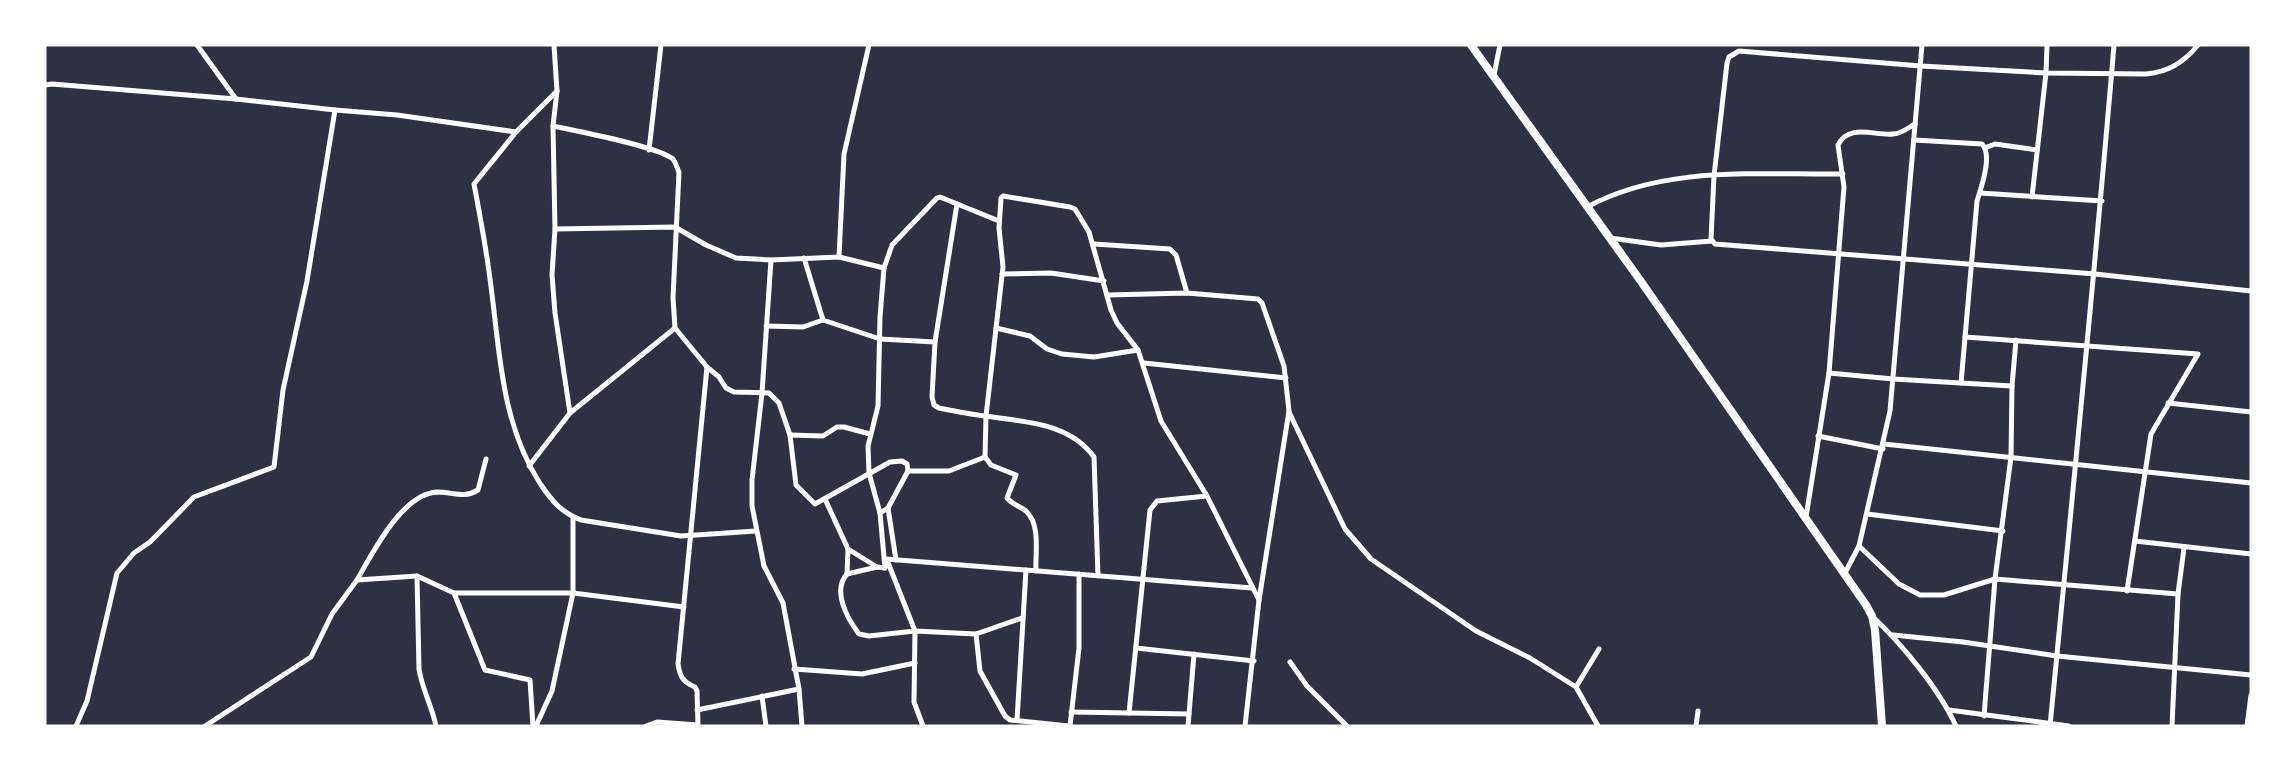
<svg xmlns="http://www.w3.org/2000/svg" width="2296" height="771" viewBox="0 0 2296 771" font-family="'Space Grotesk',sans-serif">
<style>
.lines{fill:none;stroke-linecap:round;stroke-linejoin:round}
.minor{stroke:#fff;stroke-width:5}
.trunk{stroke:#fff;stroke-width:8}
</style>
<rect width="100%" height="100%" fill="#2d3142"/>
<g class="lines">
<g class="minor">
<polyline points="197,45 236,99"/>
<polyline points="554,45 557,91 553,126 555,229 552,275 555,313 570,413"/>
<path d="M2198,45C2184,62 2169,72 2146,74L2046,73L1921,66L1739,51L1729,57L1727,63L1714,176L1711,239L1715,244L2095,274L2251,291"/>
<polyline points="1494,75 1500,45"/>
<polyline points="45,85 52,84 236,99 335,110"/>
<path d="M557,91L516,132L474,184C480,216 486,247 490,279C500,350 500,422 541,485C552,501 562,513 581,520L681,536L756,531"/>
<path d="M553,126C576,131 657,146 673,159C676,163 677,168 679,172L673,298L675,328L707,367L719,377L726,388L734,392L769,393L779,403L790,435L796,485L815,504L890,462L902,461L907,464L908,471L888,508L880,513"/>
<path d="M1914,140L1982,144C1993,155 1981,188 1977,201L1961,383"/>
<polyline points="1985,148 1995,144 2037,150"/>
<polyline points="649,150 661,45"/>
<polyline points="1980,193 2102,201"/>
<polyline points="2032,197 2046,73 2047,45"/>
<path d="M1587,207C1665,165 1757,175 1843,174"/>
<polyline points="555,229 675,227 706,245 736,258 771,260 839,257 884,268"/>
<polyline points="1610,238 1661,245 1712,241"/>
<polyline points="1094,244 1170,249 1176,255 1187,293"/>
<polyline points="839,257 844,154 869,45"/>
<polyline points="804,258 823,320"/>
<polyline points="771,260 762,393 752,480 752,506 764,566 783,603 799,689 802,726"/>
<polyline points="1002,274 1051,273 1104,281"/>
<polyline points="1108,295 1187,293 1258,299 1262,303 1284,366 1289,411 1259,600 1245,726"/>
<path d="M766,326L803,327L823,320L880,339L935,342L932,397L934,405L939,408C954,411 969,414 985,416C1023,422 1069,422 1094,457L1098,576"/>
<polyline points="996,328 1030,336 1047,349 1062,354 1094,357 1138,350"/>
<polyline points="1965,337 2198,354 2151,434 2127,591"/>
<polyline points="935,342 957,204"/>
<polyline points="1144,363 1286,378"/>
<polyline points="1829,373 1893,379 2012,386"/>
<polyline points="2168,403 2251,412"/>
<polyline points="1289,412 1345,529 1371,559 1476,631 1530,658 1576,687 1598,726"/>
<polyline points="790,435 823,436 837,427 844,427 870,434"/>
<polyline points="1818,436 1883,449"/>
<polyline points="1884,444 2251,483"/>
<polyline points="529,466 570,413 675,328"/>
<polyline points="908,471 949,471 985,457"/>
<path d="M825,499L848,549L847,574C832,591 847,618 859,634L869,636L915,631L976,634L1022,618"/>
<polyline points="888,508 896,560"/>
<polyline points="1867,514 2003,531"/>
<path d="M1806,517L1829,373L1844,187L1838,145C1849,123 1875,136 1893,134C1901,134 1908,128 1915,124"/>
<polyline points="2135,541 2251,554"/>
<polyline points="1859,546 1899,584 1920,595 1944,595 1995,579 2178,594"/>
<polyline points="848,549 877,567"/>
<polyline points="887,560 915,631 914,702 923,726"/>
<polyline points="885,568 880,513 869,473 868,446 878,406 880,317 884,268 892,245 937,198 940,197 999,221"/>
<path d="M1036,571C1035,553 1041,525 1026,511C1020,506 1013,505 1007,498L1016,475L991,465L985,457L986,416L1003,267L999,228L1001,198L1003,196L1070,207L1075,209L1089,232L1111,310L1117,323L1138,350L1161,421L1207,496L1259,600"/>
<polyline points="1845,573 1859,546 1890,411 1922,45"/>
<polyline points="847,574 877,567 885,568 886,559 1252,588"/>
<path d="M417,576L419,669C422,689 432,706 436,726"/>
<path d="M357,580C373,552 402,494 437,492C453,492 463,499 478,490L486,459"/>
<polyline points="454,593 485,670 530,680 533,726"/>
<path d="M1872,616C1902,644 1939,689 1956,726"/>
<polyline points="976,634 980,671 1005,716 1010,720 1069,726"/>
<polyline points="1893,635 1963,642 2057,656 2251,675"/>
<polyline points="1136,648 1254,661"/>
<polyline points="1290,662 1307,686 1347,726"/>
<polyline points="794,669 862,674 915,663"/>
<polyline points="1576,687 1599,649"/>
<polyline points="762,696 766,726"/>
<polyline points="697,710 799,689"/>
<polyline points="1949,710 2069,726"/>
<polyline points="1071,712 1189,714"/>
<polyline points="1129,713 1150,510 1157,501 1207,496"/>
<polyline points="1984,716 1995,579 2011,457 2012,386 2016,340"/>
<polyline points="1017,720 1026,570"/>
<polyline points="76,726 87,701 117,573 134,553 150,542 194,497 274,467 283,390 307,281 335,110 397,115 516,132"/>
<polyline points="205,726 311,657 332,614 357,580 417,576 454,593 573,593 684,607"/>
<polyline points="536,726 552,691 573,593 573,517"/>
<polyline points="646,726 657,722 698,725"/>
<path d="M698,726L697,691L695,687C683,682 680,677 678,664L707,367"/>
<polyline points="1070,726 1079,648 1079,574"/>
<polyline points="1188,726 1194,654"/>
<polyline points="1696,726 1698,711"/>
<path d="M2050,726C2072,499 2095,272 2114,45"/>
<polyline points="2172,726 2178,594 2184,548"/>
<polyline points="2247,726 2251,695"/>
</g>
<polyline class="trunk" points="1471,45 1640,280 1866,605 1872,616 1875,630 1882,726"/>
</g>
<rect width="2296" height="771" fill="none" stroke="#ffffff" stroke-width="93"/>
</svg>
